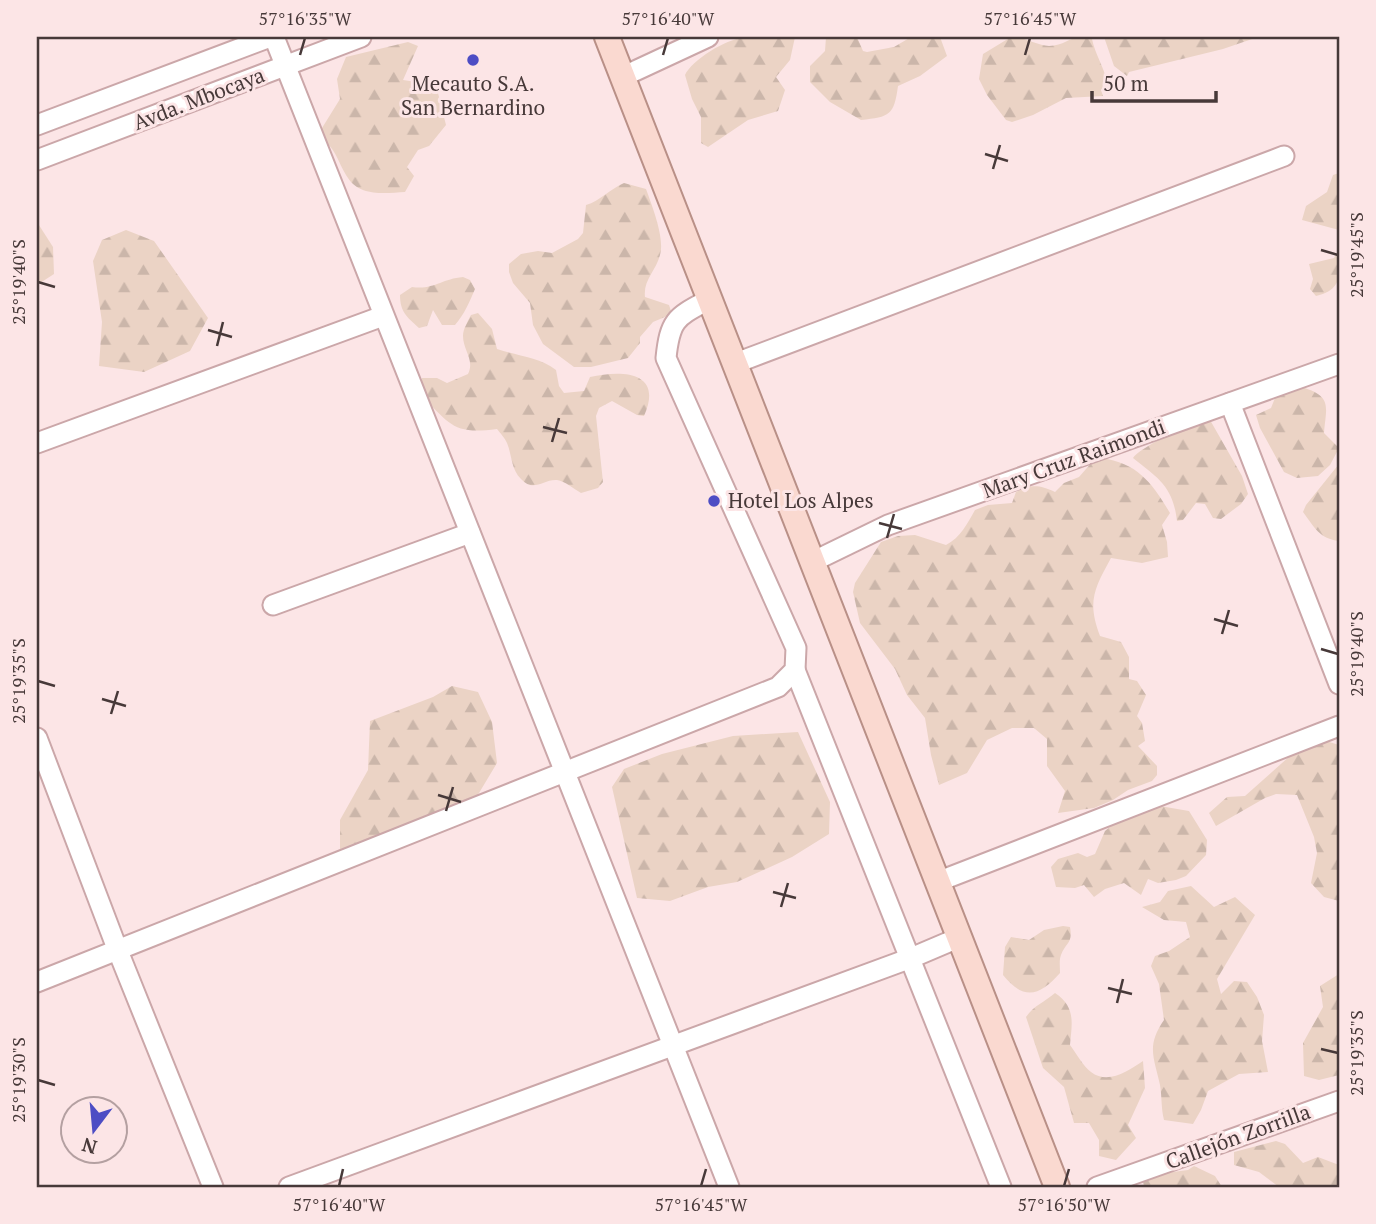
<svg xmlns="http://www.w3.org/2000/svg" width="1376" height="1224" viewBox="0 0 1376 1224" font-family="'PT Serif',serif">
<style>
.forest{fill:url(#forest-firs)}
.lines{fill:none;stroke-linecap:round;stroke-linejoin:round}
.minor-casing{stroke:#cba7a9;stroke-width:23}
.major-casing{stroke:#b99087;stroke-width:28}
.minor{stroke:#fff;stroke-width:19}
.major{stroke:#fad9d0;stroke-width:24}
.ticks{fill:none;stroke:#473939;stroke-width:2.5}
.poi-dot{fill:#4d4dc4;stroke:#fce5e6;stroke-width:2.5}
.labels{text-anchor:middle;stroke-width:6;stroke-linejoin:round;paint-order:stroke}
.poi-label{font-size:21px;fill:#473939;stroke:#fce5e6}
.street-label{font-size:21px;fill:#473939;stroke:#fce5e6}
.neatline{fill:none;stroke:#473939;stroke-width:2.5}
.ticks-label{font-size:18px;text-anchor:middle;fill:#473939}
</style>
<defs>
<pattern id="forest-firs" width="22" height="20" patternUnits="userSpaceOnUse" patternTransform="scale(1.75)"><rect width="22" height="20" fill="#ebd3c5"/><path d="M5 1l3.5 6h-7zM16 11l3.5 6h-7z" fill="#cbb6aa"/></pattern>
</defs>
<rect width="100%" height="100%" fill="#fce5e6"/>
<g class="forest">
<path d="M765,37H795L790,60L776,77L785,90L778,111L748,120L708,147L701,143V117L692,99L685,75C692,60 726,39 743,38C752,38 756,41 765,37Z"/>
<path d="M826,37H857L863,51L867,52L894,47L911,37H940L947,56L920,76L898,86C894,115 890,117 861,120L830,102L810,82V66L825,51Z"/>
<path d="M1011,37C1025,37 1038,46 1049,46C1067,46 1072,32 1092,39C1095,54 1104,67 1107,82L1101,90L1103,96L1066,98L1033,115L1012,122L1006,120L987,95L979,79L983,54Z"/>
<polygon points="1104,37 1258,37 1223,49 1129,72 1127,76 1114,66"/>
<path d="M408,42L418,46L403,80L436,85L446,125L429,146L418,150L407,167L414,176L405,192C386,193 360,197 348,178C338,163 338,153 324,140L322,128L340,99L337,79L346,57Z"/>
<polygon points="1339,173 1339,230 1302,220 1306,206 1327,192 1333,175"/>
<path d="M624,183L646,189C652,206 665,238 660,255C656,271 643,280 645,297L669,305L672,314L653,322L640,337V343L628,358L591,367H574L543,344L533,325L530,303L513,283L509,272V264L521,254L538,251L552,253L578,239L583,233L586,205C600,201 610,189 624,183Z"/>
<polygon points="37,222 53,247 54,274 37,285"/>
<polygon points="126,230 154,241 208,318 190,351 144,372 99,366 102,322 93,261 102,240"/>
<path d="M1339,250C1339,273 1344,290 1316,296L1310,289L1313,279L1309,264L1334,258Z"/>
<path d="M463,277L470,280L475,289C470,301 464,315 455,325H442L433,310L427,326L419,328C407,317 400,312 400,295L412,287C434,290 441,279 463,277Z"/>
<path d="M478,313L492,329L497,349C517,356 539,357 556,370L559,386L564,393L584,391L590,377C622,370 664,371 644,416L637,415L612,401L599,408L596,416L603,482L598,488L581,493C574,489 565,481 557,480C543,479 534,493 521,479C511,469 512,455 507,443C505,438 500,433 497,429C453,435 450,424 421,395L422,378H437L447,383L468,374C475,360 463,350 463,336C463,329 468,321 471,315Z"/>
<path d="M1302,387C1333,397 1326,406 1324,433L1339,448L1330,465L1318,476L1297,478L1284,472L1260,428L1256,415L1271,408L1275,398Z"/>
<path d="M1199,418L1210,420L1242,476L1248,494L1241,504L1221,519L1213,518L1205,504L1196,503L1183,520L1177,521C1173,486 1158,478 1133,458C1139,448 1186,426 1199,418Z"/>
<path d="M1101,458C1138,463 1152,483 1170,513L1162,525L1167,542L1168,557L1142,563L1111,558C1094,589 1087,602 1100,636L1121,642L1129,657V679L1137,681L1146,695L1137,716L1142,723L1145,741L1138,746L1157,766V775L1152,781L1128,790L1113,800L1094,808L1058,813L1065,791L1047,766V739L1034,728H1012L987,740L967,773L939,785L931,755L925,718L907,695L895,669L860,623L853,592L855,583L881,542L898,536L915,535L946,545C961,537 967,524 975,510L988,505L1012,503L1016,492C1032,484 1039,485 1055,492L1064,483L1079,477L1093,461Z"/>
<path d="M1339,464V541C1320,539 1314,527 1303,512L1306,505Z"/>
<polygon points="452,686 478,692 492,722 497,763 473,803 425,831 340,849 340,820 368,770 370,721 433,697"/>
<polygon points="798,732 830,802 829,834 792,857 737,882 708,887 670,901 637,898 612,787 624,769 662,754 733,736"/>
<polygon points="1323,740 1339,745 1339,901 1324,897 1311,883 1317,853 1314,837 1297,795 1276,794 1265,798 1216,826 1209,813 1227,797 1245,796 1291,755"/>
<polygon points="1154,805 1189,811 1207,840 1206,855 1186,876 1176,880 1158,883 1148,879 1141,895 1124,883 1105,889 1094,897 1084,885 1075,888 1056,887 1051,867 1058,859 1078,853 1087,857 1095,854 1105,831 1130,810"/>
<path d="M1191,886L1214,907L1235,897L1255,915L1217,979L1221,994L1234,981L1247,982L1257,997L1264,1015L1262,1041L1268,1072L1239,1074L1208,1091L1201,1110L1193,1124L1164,1120C1161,1108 1162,1097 1160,1085C1154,1057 1146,1046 1164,1020L1159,984L1151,966L1155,956L1169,951L1190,937L1186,922L1164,920L1142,907L1160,902L1168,891Z"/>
<path d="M1063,926L1070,927C1073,944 1066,942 1061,955C1059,960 1060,967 1060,973C1040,996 1024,1001 1003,975L1005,947L1011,937L1029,940L1044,930Z"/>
<polygon points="1339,974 1339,1075 1319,1080 1304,1076 1303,1043 1323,1007 1320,986"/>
<path d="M1055,993C1076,1007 1072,1023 1070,1045C1076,1053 1083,1066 1091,1072C1108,1085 1128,1071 1143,1061L1145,1088L1128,1125L1136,1138L1116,1160L1099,1156V1140L1089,1123H1074L1064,1087L1043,1068L1026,1017C1034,1005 1045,1002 1055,993Z"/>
<polygon points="1276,1141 1285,1144 1303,1163 1318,1157 1339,1165 1339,1187 1279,1187 1259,1172 1234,1165 1234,1152"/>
<polygon points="1194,1166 1215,1176 1222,1187 1144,1187 1143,1181 1158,1174 1188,1170"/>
</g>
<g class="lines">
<g class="minor-casing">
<g id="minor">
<polyline points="274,37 729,1187"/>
<polyline points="622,77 708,37"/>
<polyline points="37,125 270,37"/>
<polyline points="37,160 361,37"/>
<polyline points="736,363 1284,156"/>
<polyline points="1230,403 1339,684"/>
<polyline points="37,443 383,316"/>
<polyline points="812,562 888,525 1339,364"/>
<polyline points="273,605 470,533"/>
<polyline points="795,670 1001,1187"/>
<polyline points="37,738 118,951 213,1187"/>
<polyline points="937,882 1339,726"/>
<path d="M37,982L778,687L795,670L796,648L666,358C670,318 677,317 710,299"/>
<polyline points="289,1187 911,958 958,938"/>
<polyline points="1097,1187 1339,1101"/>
</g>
</g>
<g class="major-casing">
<polyline id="major" points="607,37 1057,1187"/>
</g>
<use href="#minor" class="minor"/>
<use href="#major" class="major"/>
</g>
<path class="ticks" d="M300,55L305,38M663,55L668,38M1025,55L1030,38M985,154L1008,161M993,169L1000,145M1321,250L1338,255M38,282L55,287M208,330L232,337M217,346L223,322M543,427L567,433M552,442L559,418M879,523L902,529M887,538L894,514M1214,619L1238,626M1222,634L1229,610M1321,649L1338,654M38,681L55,686M102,699L126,706M111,714L118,691M438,795L461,802M446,811L453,787M773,892L796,898M781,907L788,883M1108,988L1132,994M1117,1003L1123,979M1321,1049L1338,1053M38,1080L55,1085M339,1186L343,1169M701,1186L706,1169M1064,1186L1069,1169"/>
<g class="poi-dot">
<circle cx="473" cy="60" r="7"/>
<circle cx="714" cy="501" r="7"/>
</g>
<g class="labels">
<g class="poi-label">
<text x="473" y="91">Mecauto S.A.<tspan x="473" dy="24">San Bernardino</tspan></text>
<text x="728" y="508" text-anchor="start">Hotel Los Alpes</text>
</g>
<g class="street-label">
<text transform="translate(199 99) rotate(-21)" y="7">Avda. Mbocaya</text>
<text transform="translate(1074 459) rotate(-20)" y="7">Mary Cruz Raimondi</text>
<text transform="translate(1238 1137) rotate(-20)" y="7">Callejón Zorrilla</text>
</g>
</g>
<rect width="1376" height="1224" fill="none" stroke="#fce5e6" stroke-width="77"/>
<g transform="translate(94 1130) rotate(196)"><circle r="33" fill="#fce5e6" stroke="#b4a0a1" stroke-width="2"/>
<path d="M0-5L12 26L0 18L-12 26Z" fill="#4d4dc4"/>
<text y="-10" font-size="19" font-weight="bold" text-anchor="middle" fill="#473939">N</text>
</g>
<path d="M1092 91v10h124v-10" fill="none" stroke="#473939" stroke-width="3.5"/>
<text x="1103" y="91" font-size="21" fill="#473939" stroke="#fce5e6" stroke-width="5" paint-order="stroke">50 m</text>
<rect x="38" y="38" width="1300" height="1148" class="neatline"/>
<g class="ticks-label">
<text x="305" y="25">57°16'35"W</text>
<text x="668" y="25">57°16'40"W</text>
<text x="1030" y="25">57°16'45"W</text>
<text transform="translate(1357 255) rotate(-90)" y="6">25°19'45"S</text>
<text transform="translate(19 282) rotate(-90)" y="6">25°19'40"S</text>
<text transform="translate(1357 654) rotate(-90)" y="6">25°19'40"S</text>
<text transform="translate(19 681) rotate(-90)" y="6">25°19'35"S</text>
<text transform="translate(1357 1053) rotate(-90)" y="6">25°19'35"S</text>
<text transform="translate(19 1080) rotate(-90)" y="6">25°19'30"S</text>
<text x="339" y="1211">57°16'40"W</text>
<text x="701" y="1211">57°16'45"W</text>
<text x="1064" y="1211">57°16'50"W</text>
</g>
</svg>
